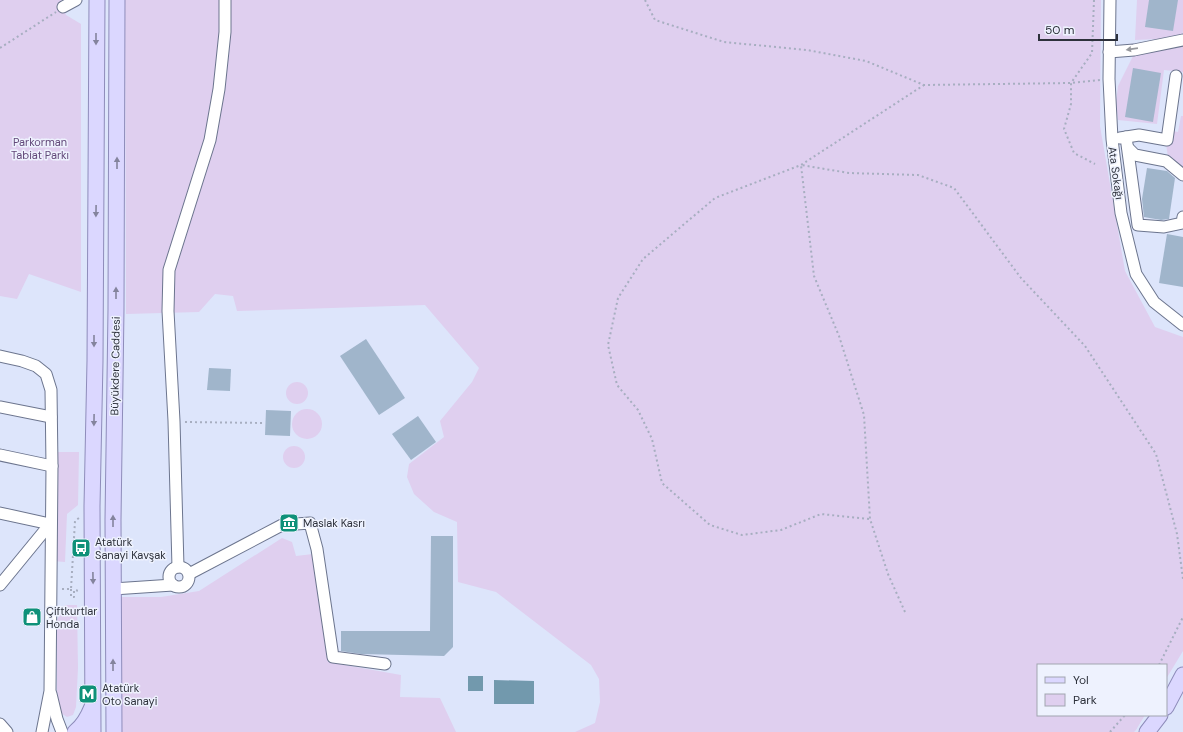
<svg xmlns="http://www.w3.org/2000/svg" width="1183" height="732" viewBox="0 0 1183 732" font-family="'DM Sans',sans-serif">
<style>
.green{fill:#dfcfef}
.water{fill:#7299ad}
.building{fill:#a0b5cb}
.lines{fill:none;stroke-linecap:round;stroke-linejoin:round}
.minor-casing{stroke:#6c758e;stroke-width:13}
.major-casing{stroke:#8e8cba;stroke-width:17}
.path{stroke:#a7aec0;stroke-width:2;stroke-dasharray:2 3;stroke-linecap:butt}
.minor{stroke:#fff;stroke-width:11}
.major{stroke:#dbd7ff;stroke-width:15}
.oneway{fill:#84849d}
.oneway2{fill:#96989d}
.labels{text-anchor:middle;stroke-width:3;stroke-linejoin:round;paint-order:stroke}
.park-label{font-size:11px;fill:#624879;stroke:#eef2fe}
.street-label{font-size:11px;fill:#2d313b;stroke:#eef2fe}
.poi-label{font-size:11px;fill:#2d313b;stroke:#eef2fe;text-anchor:start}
</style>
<rect width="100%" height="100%" fill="#dde5fb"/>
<g class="green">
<polygon points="0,0 61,0 66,15 81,24 81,292 29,274 17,299 0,296"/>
<polygon points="125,0 1101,0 1100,126 1125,271 1155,327 1183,337 1183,651 1166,679 1166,665 1038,665 1038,715 1145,715 1136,730 1134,732 575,732 595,723 600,702 599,679 591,665 496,592 458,582 457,522 434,512 414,494 407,477 409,464 444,437 440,421 472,382 479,368 425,305 237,311 233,296 215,294 199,312 126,314"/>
<polygon points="1137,0 1183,0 1183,30 1182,38 1135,40"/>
<polygon points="1183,45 1183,72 1164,70 1157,124 1118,120 1116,103 1118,86 1134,54"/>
<polygon points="1181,116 1183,116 1183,170 1168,157 1166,144 1173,131 1178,132"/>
<circle cx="297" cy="393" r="11"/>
<circle cx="307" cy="424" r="15"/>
<circle cx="294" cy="457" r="11"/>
<polygon points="55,452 79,452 78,505 67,514 65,562 52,561"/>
<polygon points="282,538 292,542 296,556 313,554 328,662 401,675 400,697 440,698 456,732 120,732 120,597 161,597 199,591"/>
<polygon points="65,605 77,605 78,668 76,707 73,715 67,717 61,713 57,692 57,620"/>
</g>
<g class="water">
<rect x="468" y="676" width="15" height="15"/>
<polygon points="494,680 534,681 534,704 494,704"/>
</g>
<g class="building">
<polygon points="1149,0 1178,0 1173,31 1145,27"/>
<polygon points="1133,68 1161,73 1153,122 1125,117"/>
<polygon points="1147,168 1167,171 1175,178 1169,219 1161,220 1144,217 1142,199"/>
<polygon points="1167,234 1183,237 1183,287 1159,283"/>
<polygon points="366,339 405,398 379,415 340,356"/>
<polygon points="209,368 231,369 230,391 207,390"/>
<polygon points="266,410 291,411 290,436 265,435"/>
<polygon points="418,416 436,442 411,460 392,434"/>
<polygon points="431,536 453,536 453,647 444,656 361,654 341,651 341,631 430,631"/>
</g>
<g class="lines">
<g class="minor-casing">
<g id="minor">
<polyline points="1110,0 1109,79 1112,139 1121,213 1136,274 1154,302 1183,325"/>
<polyline points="63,7 76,0"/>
<polyline points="1109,52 1134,50 1183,40"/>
<polyline points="1126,137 1138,225 1164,227 1182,223 1183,217"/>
<polyline points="1120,138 1139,135 1167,140 1176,76"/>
<polyline points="1128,148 1135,155 1166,161 1183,175"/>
<polyline points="0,356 22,361 36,366 46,374 51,390 52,466 50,691 42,732"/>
<polyline points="0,407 51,417"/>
<polyline points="0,455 52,466"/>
<polyline points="0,513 50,524 0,585"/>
<polyline points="178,567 174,421 168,311 169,270 210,140 219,89 225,32 225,0"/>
<circle cx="179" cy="577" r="10"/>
<polyline points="189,574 282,525 310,523 317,549 333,657 385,664"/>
<polyline points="113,589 173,585"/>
<polyline points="51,694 57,719 62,732"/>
<polyline points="0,724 7,732"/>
</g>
</g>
<g class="major-casing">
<g id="major">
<polyline points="1166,707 1183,675"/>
<path d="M75,732C83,726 88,717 92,707"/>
<polyline points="93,732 92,506 95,361 97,0"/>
<polyline points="114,732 113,520 116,309 117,0"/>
<polyline points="1147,732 1160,715"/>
</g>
</g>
<g class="path">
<polyline points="645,0 655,20 724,42 807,50 866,61 924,85 1071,83 1100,80"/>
<polyline points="1094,0 1092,53 1071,83 1071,104 1064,129 1074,153 1095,164"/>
<polyline points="0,48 56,12"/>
<polyline points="185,422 265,423"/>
<polyline points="869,519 821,514 781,530 742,535 710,525 662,483 652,439 638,410 617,385 608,345 618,298 643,259 715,198 801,165 924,85"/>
<polyline points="62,589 71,589 75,521 79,518"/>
<polyline points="71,589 71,597 74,597 74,590 80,591"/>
<polyline points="905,612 888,574 870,519 864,415 839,336 814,276 801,165 849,173 918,175 954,188 1021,278 1085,346 1156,454 1177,534 1183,579"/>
<polyline points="1159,665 1183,617"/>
<polyline points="1110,732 1125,715"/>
</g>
<use href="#minor" class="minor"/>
<use href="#major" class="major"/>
</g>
<defs><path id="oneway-solid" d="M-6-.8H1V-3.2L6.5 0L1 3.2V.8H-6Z"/></defs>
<g class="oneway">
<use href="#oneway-solid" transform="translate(96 39) rotate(90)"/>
<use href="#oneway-solid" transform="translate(117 163) rotate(-90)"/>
<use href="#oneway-solid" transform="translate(96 211) rotate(91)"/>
<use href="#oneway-solid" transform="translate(116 293) rotate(-90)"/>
<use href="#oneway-solid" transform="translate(94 341) rotate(90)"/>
<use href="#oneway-solid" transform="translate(94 420) rotate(91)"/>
<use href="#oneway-solid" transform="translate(113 521) rotate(-90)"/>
<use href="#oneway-solid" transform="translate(93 578) rotate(89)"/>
<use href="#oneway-solid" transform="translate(113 665) rotate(-90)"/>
</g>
<use class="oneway2" href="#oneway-solid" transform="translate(1132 49) rotate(172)"/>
<defs>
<g id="museum-square" transform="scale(1)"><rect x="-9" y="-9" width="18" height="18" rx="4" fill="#0f9179" stroke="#eef2fe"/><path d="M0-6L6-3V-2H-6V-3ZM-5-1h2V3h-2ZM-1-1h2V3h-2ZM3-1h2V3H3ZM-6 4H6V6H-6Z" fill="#fff"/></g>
<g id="bus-square" transform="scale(1)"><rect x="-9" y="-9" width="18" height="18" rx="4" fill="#0f9179" stroke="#eef2fe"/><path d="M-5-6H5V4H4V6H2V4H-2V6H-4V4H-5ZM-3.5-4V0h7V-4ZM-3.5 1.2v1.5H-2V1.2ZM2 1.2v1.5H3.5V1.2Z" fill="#fff"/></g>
<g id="shop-square" transform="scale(1)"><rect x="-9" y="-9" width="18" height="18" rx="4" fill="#0f9179" stroke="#eef2fe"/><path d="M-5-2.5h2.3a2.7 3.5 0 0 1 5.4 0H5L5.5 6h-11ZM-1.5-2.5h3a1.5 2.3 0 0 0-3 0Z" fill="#fff"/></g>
<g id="metro-square" transform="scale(1)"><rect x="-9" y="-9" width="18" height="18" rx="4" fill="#0f9179" stroke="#eef2fe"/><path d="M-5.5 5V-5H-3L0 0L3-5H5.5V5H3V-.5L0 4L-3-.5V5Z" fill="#fff"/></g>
</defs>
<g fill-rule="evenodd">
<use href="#museum-square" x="289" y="523"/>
<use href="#bus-square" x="81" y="548"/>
<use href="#shop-square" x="32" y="617"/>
<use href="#metro-square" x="88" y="694"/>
</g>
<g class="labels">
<g class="park-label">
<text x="40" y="146">Parkorman<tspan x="40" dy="13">Tabiat Parkı</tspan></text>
</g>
<g class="street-label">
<text transform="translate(1116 173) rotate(82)" y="4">Ata Sokağı</text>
<text transform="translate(115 366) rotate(-89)" y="4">Büyükdere Caddesi</text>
</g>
<g class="poi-label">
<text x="303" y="527">Maslak Kasrı</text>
<text x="95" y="546">Atatürk<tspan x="95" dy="13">Sanayi Kavşak</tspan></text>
<text x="46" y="615">Çiftkurtlar<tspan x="46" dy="13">Honda</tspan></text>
<text x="102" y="692">Atatürk<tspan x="102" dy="13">Oto Sanayi</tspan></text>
</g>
</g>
<rect x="1037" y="664" width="130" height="52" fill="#eef2fe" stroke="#a1a5b0"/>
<rect x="1045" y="677" width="20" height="6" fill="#dbd7ff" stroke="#a1a5b0"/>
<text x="1073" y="684" font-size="12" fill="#2d313b">Yol</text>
<rect x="1045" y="694" width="20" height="12" fill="#dfcfef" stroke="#a1a5b0"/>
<text x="1073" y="704" font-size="12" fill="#2d313b">Park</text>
<path d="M1039 34v6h78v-6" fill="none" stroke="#2d313b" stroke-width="2"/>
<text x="1045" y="34" font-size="12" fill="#2d313b" stroke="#eef2fe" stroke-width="3" paint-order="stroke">50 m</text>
</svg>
